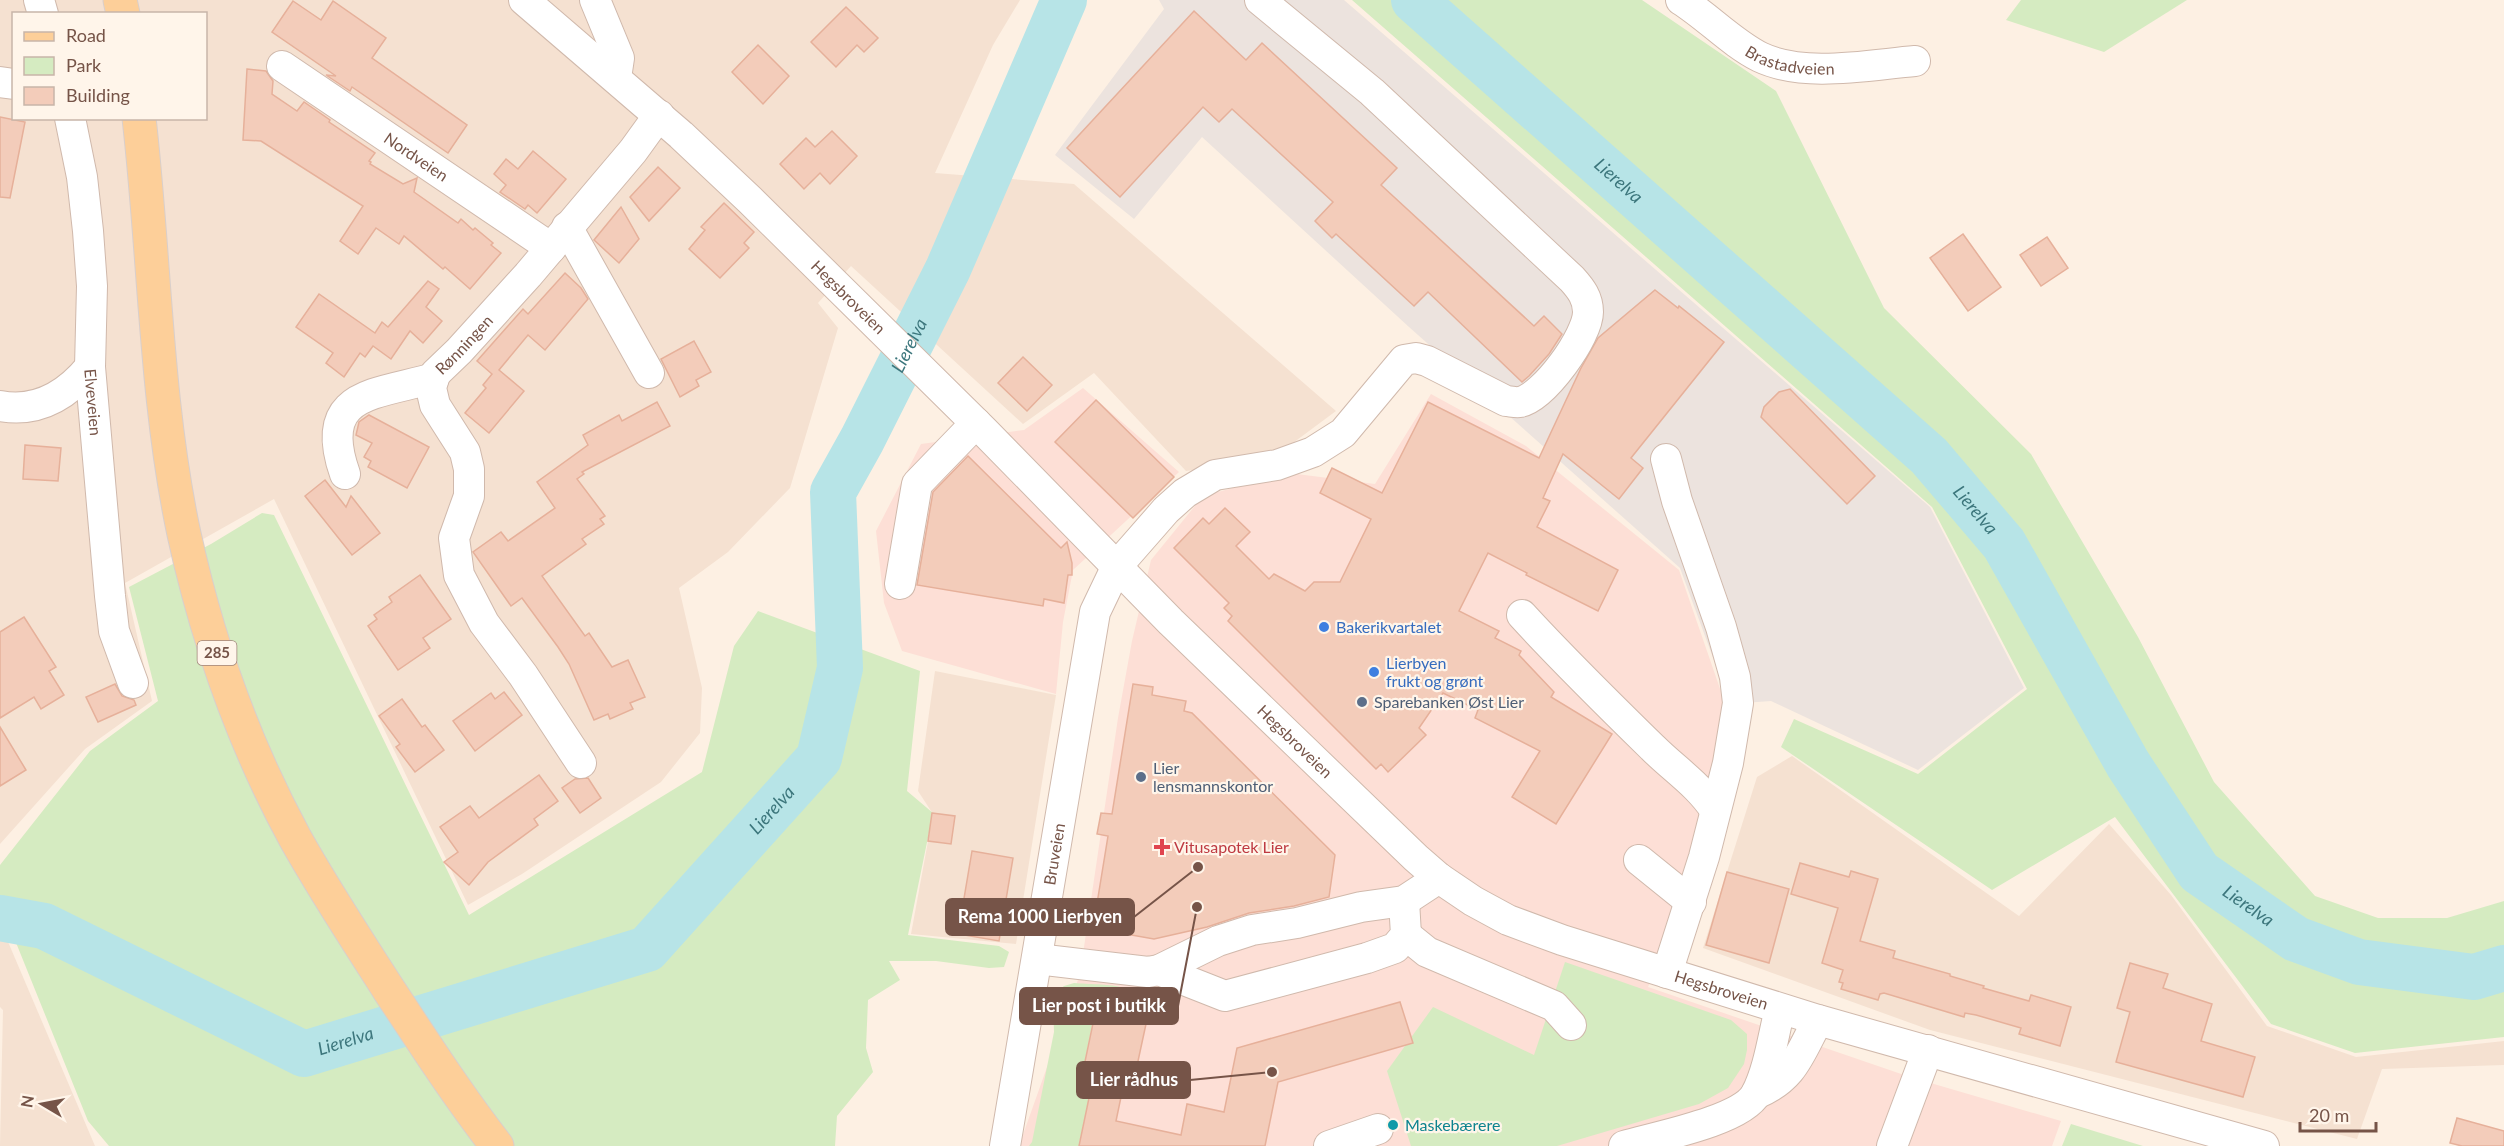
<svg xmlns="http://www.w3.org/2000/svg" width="2504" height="1146" viewBox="0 0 2504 1146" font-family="Lato,sans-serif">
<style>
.residential{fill:#f5e1d1;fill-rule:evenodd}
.commercial{fill:#fddfd6}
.industrial{fill:#ece3de}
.green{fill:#d5ebc1}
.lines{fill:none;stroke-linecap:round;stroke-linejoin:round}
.river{stroke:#b7e4e7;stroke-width:46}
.building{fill:#f3ccba;stroke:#e6b09a;stroke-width:1.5}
.minor-casing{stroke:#d0b9ac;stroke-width:32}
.major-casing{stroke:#d9cfcc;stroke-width:35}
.minor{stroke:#fff;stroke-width:30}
.major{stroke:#fdcf99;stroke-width:33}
.shop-dot{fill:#3f7fe0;stroke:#fff5ea;stroke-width:2}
.service-dot{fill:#5c6f8a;stroke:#fff5ea;stroke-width:2}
.health-dot{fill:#e0444e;stroke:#fff5ea;stroke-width:2}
.culture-dot{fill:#0f9aa8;stroke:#fff5ea;stroke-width:2}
.labels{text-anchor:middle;stroke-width:4.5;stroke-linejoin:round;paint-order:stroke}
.shield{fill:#fff5ea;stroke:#9f8479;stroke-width:1.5}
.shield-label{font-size:15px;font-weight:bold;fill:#765448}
.street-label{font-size:16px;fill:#765448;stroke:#fff5ea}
.shop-label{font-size:16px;fill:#366cbe;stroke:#fff5ea;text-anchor:start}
.service-label{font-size:16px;fill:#4e5e75;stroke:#fff5ea;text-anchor:start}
.health-label{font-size:16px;fill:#be3a42;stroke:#fff5ea;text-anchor:start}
.culture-label{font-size:16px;fill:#0d838f;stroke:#fff5ea;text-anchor:start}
.water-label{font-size:18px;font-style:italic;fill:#3c767c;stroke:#fff5ea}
.leader{fill:none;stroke:#765448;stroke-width:2}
.callout-dot{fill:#765448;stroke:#fff5ea;stroke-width:2}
.callout{fill:#765448;stroke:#765448;stroke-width:2}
.callout-label{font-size:18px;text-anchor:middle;font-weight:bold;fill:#fff}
</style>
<rect width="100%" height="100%" fill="#fdf0e3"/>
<g class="residential">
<path d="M0,0H1020L993,45L935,173L1074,184L1336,411L1270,460L1186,471L1094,373L1023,424L851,266L818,303L838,328L790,488L728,552L679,588L702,688L700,733L661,782L522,874L468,905L274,499L125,583L152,701L85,749L0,844ZM14,14H206V118H14Z"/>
<polygon points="935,671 1056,695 1016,944 911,934 933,814 918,791"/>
<polygon points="1792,756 2019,916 2109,824 2171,895 2267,1026 2356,1057 2504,1041 2504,1065 2382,1069 2357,1139 1930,1030 1703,948 1757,777"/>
<polygon points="0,923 95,1146 0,1146 3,1010 0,1007"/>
</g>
<g class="commercial">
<polygon points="1083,388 1179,472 1073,570 1063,622 1056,694 902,651 884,603 876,531 921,444 1024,430"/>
<polygon points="1431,394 1526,446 1679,570 1727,709 1669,941 1648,987 1910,1077 2061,1121 2052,1146 1019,1146 1080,974 1118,718 1132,641 1151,560 1203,496 1289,473 1375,484"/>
</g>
<polygon class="industrial" points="1159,0 1344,0 1930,507 2024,688 1918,770 1771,701 1730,704 1680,568 1409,327 1202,137 1134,219 1055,155 1164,9"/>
<g class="green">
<polygon points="1352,0 1642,0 1776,91 1884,308 2031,454 2138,637 2214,782 2315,896 2378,918 2447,918 2504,901 2504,1037 2355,1053 2271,1024 2115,817 1992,890 1781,747 1794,719 1918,774 2027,689 1932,507"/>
<polygon points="2021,0 2187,0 2104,52 2006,20"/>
<polygon points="262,513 274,515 469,915 702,772 734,646 758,611 920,671 907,791 933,813 908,935 999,946 1009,952 1004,967 989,968 936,961 889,961 900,980 868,1000 866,1048 873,1072 837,1116 835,1146 109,1146 88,1121 0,903 0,865 90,751 158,701 129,587 211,544"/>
<polygon points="1565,962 1731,1020 1747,1034 1747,1050 1744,1064 1728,1088 1699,1104 1557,1146 1411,1146 1387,1071 1433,1007 1534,1055"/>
<path d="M1074,983C1106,986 1149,979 1146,1024L1136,1022V1018L1095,1010L1078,1095L1089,1098L1079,1143L1082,1146H1029L1032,1142L1054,1032L1053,1000L1056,992L1064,986Z"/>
<polygon points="2071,1124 2143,1146 2062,1146"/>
</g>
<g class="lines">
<g class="river">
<path id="s1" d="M1414,0L1929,456L2004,544L2128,764L2199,872L2296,939L2359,962L2474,977L2504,968"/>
<path id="s2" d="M0,918L44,926L304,1054L647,949L819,758L840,668L833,492L862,440L948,269L1064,0"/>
</g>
</g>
<g class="building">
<polygon points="293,1 321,20 333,1 386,38 372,58 467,125 448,153 352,87 350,91 326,75 336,76 272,32"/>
<polygon points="846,7 878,38 864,52 857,45 836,67 811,42"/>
<polygon points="1194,11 1246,60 1262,43 1397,168 1381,185 1534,326 1544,316 1562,334 1549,354 1529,376 1522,382 1428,292 1414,306 1336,234 1332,238 1315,221 1333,202 1232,109 1219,122 1203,107 1120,197 1067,148"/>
<polygon points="758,45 789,76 763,104 732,72"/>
<polygon points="247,69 266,71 273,81 272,94 297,111 304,102 330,120 329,122 375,153 369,161 371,162 370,164 403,184 417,178 414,192 458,223 461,219 473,230 475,228 493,243 491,245 501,253 470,289 445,267 443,269 404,236 399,244 376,228 358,254 340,241 363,206 261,141 243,140"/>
<polygon points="0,117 25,122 10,198 0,197"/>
<polygon points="832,131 857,156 830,184 820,173 804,189 780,164 806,138 815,147"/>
<polygon points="533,151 566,179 537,213 528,205 525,209 500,192 506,185 494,174 506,159 518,169"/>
<polygon points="658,167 680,188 649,221 630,197"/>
<polygon points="724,203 754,232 744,243 749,248 720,278 689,249 705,230 701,227"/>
<polygon points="621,207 639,239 619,263 594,240"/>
<polygon points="1963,234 2001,287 1968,311 1930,258"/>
<polygon points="2047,237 2068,268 2041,286 2020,255"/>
<polygon points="565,273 581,288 588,299 545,350 528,335 499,370 524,391 489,433 465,413 486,388 483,385 492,374 477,361 523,309 528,314"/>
<polygon points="428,281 439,289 426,307 442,321 423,343 410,331 391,359 373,346 365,357 360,353 344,377 326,363 333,353 296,327 319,294 375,333 382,322 388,327"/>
<polygon points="1655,290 1678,308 1679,306 1724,342 1631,458 1643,468 1619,499 1563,454 1543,498 1550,501 1537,527 1618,570 1598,611 1526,575 1527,573 1488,553 1459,611 1499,631 1495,638 1521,651 1519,655 1554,692 1551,697 1612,734 1556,824 1512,797 1540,751 1475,718 1478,710 1443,693 1419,728 1426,735 1388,772 1381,764 1376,769 1228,621 1232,616 1224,608 1229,603 1174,548 1203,518 1209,524 1225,508 1250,532 1236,546 1269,579 1274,574 1305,591 1314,582 1340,582 1371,519 1320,493 1332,468 1382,493 1428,402 1539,458 1581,368 1598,338"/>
<polygon points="694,341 711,372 696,380 699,386 680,397 661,359"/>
<polygon points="1023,357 1052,385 1027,411 998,383"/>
<polygon points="1790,389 1875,476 1847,504 1761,417 1764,407 1779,392"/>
<polygon points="1096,400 1174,477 1133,518 1055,442"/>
<polygon points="657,402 670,426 582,472 584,474 577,479 605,516 600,519 604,524 582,539 586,544 542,576 585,636 589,633 612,667 628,660 645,697 630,703 633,709 610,719 608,714 594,720 569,664 558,647 522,598 511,606 473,552 501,532 508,541 555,508 537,482 588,445 583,435 619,415 622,421"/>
<polygon points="369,415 429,447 407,488 368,467 371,461 364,457 372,443 356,435 359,422"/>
<polygon points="25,445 61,448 58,481 23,479"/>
<polygon points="968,456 1061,548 1067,542 1072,563 1072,575 1068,575 1064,603 1044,599 1043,606 917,585 933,492"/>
<polygon points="325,480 346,507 351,496 380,533 352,555 305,496"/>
<polygon points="420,575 451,619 423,638 430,648 398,670 368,626 377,619 374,615 392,602 389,597"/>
<polygon points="24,617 56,667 49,671 64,695 41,709 34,697 0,718 0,632"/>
<polygon points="115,684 122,696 134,700 136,705 98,722 86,697"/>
<polygon points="1133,684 1153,687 1152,695 1186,701 1184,711 1192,713 1335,855 1329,897 1294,906 1249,913 1207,927 1154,939 1097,929 1098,922 1094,922 1108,836 1097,834 1101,813 1112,814"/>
<polygon points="504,692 522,715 475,751 453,721 491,693 495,699"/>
<polygon points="402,699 422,727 425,725 444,750 415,772 396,747 400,744 379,716"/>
<polygon points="0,727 26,770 0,786"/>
<polygon points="539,775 558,801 534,819 538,825 488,862 469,885 444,862 458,852 440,827 470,806 479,818"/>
<polygon points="588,778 601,798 580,813 562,788 575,779"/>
<polygon points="932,813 955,816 951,844 928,841"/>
<polygon points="972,851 1013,858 999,941 958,934"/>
<polygon points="1800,863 1849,877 1851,871 1878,879 1860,941 1895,951 1893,958 1950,974 1950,976 1984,986 1983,988 2029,1001 2031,995 2071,1007 2060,1046 2019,1034 2021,1028 1976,1015 1965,1013 1964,1017 1884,993 1880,994 1878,1000 1841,989 1843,983 1839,982 1843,970 1822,963 1838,908 1791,894"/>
<polygon points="1727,872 1789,889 1769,963 1706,945"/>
<polygon points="2130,963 2168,974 2163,988 2212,1004 2201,1041 2255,1057 2243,1097 2116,1062 2130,1012 2117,1008"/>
<polygon points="1400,1002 1413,1043 1278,1082 1265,1146 1079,1146 1089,1098 1078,1095 1096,1009 1137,1018 1137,1022 1146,1024 1135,1075 1126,1073 1116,1121 1181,1135 1187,1104 1224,1112 1237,1048"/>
<polygon points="2457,1118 2504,1131 2504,1146 2462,1146 2450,1143"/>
</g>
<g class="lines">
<g class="minor-casing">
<g id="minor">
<polyline points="39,0 43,14"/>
<path id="s3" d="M524,0L681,135L750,200L984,431L1171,622L1416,858L1439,878L1473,901L1508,920L1562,940L1818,1020L2264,1146"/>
<polyline points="595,0 619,58 616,78"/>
<path id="s4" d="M1681,0C1708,17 1732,43 1760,57C1804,78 1868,65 1915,61"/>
<path id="s5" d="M282,66L551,248"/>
<polyline points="0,82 14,84"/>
<path id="s6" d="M70,118L82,177L88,231L92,286L90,367L110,596L114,631L133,683"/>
<polyline points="567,227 649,373"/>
<path d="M0,406C38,413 67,395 90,367"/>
<polyline points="1666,459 1677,501 1721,627 1735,677 1738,703 1728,763 1704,857 1667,973"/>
<path d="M345,474C316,392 375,395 434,378"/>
<polyline points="900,584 917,484 976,423"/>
<path d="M1522,615C1564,661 1608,704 1653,748C1674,769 1699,785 1715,810"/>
<path id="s7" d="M581,763L523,675L484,623L459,575L454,538L469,496V469L465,452L435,405L431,388L435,374L459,351L528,275L633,151L659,115"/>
<polyline points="1639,860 1691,902"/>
<polyline points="1406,935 1427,952 1554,1006 1571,1025"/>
<polyline points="1037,959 1148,972 1159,970 1218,941 1252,930 1297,923 1361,907 1404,901 1439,878"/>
<polyline points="1159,970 1225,996 1367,958 1395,948 1406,935 1404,901"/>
<path d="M1756,1094C1794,1078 1799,1055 1818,1020"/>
<path id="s8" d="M1005,1146L1095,612L1117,566L1166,510L1185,493L1215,475L1277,465L1313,452L1343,433L1404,360L1416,358L1427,361L1506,401C1510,401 1516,403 1520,402C1544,397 1588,336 1588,312C1588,298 1581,289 1572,279L1372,92L1260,0"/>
<polyline points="1329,1146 1378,1129"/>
<path d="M1624,1146C1655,1137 1741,1121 1756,1094C1769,1069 1773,1036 1780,1009"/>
<polyline points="1892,1146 1928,1050"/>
</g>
</g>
<g class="major-casing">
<g id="major">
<polyline points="120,0 123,14"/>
<path d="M139,118C155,257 155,398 184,534C207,639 244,744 295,838C324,890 357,940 389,990C424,1043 458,1096 497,1146"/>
</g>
</g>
<use href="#minor" class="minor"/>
<use href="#major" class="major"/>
</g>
<g class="shop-dot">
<circle cx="1324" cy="627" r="6"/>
<circle cx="1374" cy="672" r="6"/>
</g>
<g class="service-dot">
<circle cx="1362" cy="702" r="6"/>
<circle cx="1141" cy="777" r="6"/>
</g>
<path class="health-dot" d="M1159 838h6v6h6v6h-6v6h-6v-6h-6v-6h6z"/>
<circle class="culture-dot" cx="1393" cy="1125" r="6"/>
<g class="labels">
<rect class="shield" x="197.5" y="641" width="39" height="24" rx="4.5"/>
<g class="shield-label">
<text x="217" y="658">285</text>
</g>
<g class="street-label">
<text dy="6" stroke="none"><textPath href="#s4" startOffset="128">Brastadveien</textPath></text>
<text dy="6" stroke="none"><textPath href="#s5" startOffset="162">Nordveien</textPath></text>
<text dy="6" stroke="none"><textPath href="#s3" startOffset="440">Hegsbroveien</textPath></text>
<text dy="6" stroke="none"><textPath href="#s7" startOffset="480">Rønningen</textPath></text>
<text dy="6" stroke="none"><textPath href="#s6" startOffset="286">Elveveien</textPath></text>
<text dy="6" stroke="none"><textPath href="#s3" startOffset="1070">Hegsbroveien</textPath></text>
<text dy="6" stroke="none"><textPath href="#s8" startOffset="296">Bruveien</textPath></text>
<text dy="6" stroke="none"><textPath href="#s3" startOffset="1574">Hegsbroveien</textPath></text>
</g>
<g class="shop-label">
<text x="1336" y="633">Bakerikvartalet</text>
<text x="1386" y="669">Lierbyen<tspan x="1386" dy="18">frukt og grønt</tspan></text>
</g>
<g class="service-label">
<text x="1374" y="708">Sparebanken Øst Lier</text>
<text x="1153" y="774">Lier<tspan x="1153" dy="18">lensmannskontor</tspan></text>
</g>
<g class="health-label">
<text x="1174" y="853">Vitusapotek Lier</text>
</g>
<g class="culture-label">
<text x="1405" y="1131">Maskebærere</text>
</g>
<g class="water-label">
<text dy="6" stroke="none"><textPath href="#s1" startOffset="273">Lierelva</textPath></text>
<text dy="6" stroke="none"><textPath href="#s2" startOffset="1384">Lierelva</textPath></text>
<text dy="6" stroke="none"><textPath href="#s1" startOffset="759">Lierelva</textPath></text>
<text dy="6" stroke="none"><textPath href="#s2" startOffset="880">Lierelva</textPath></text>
<text dy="6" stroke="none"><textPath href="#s1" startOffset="1245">Lierelva</textPath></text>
<text dy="6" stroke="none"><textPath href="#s2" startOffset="378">Lierelva</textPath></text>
</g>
</g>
<path class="leader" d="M1198 867L1134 917M1197 907L1178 1006M1272 1072L1190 1080"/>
<g class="callout-dot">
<circle cx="1198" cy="867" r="6"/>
<circle cx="1197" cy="907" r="6"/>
<circle cx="1272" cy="1072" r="6"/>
</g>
<g class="callout">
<rect x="946" y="899" width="188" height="36" rx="6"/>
<rect x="1020" y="988" width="158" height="36" rx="6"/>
<rect x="1077" y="1062" width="113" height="36" rx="6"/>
</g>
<g class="callout-label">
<text x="1040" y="923">Rema 1000 Lierbyen</text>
<text x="1099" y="1012">Lier post i butikk</text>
<text x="1134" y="1086">Lier rådhus</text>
</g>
<rect x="12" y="12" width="195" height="108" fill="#fff5ea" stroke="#c8b5a9" stroke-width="1.5"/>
<rect x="24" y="32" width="30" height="9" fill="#fdcf99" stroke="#c8b5a9" stroke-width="1.5"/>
<text x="66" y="42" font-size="18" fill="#765448">Road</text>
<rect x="24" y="57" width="30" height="18" fill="#d5ebc1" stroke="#c8b5a9" stroke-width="1.5"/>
<text x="66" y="72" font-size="18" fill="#765448">Park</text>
<rect x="24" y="87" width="30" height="18" fill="#f3ccba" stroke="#c8b5a9" stroke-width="1.5"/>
<text x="66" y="102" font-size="18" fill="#765448">Building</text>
<g transform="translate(42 1104) rotate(280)" stroke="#fff5ea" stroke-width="4.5" paint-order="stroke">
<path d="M0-4.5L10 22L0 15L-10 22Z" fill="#765448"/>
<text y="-9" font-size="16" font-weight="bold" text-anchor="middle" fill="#765448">N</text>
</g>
<path d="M2300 1122v9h76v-9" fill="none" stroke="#765448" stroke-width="3"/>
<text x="2309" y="1122" font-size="18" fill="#765448" stroke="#fff5ea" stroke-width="4.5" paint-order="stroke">20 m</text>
</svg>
